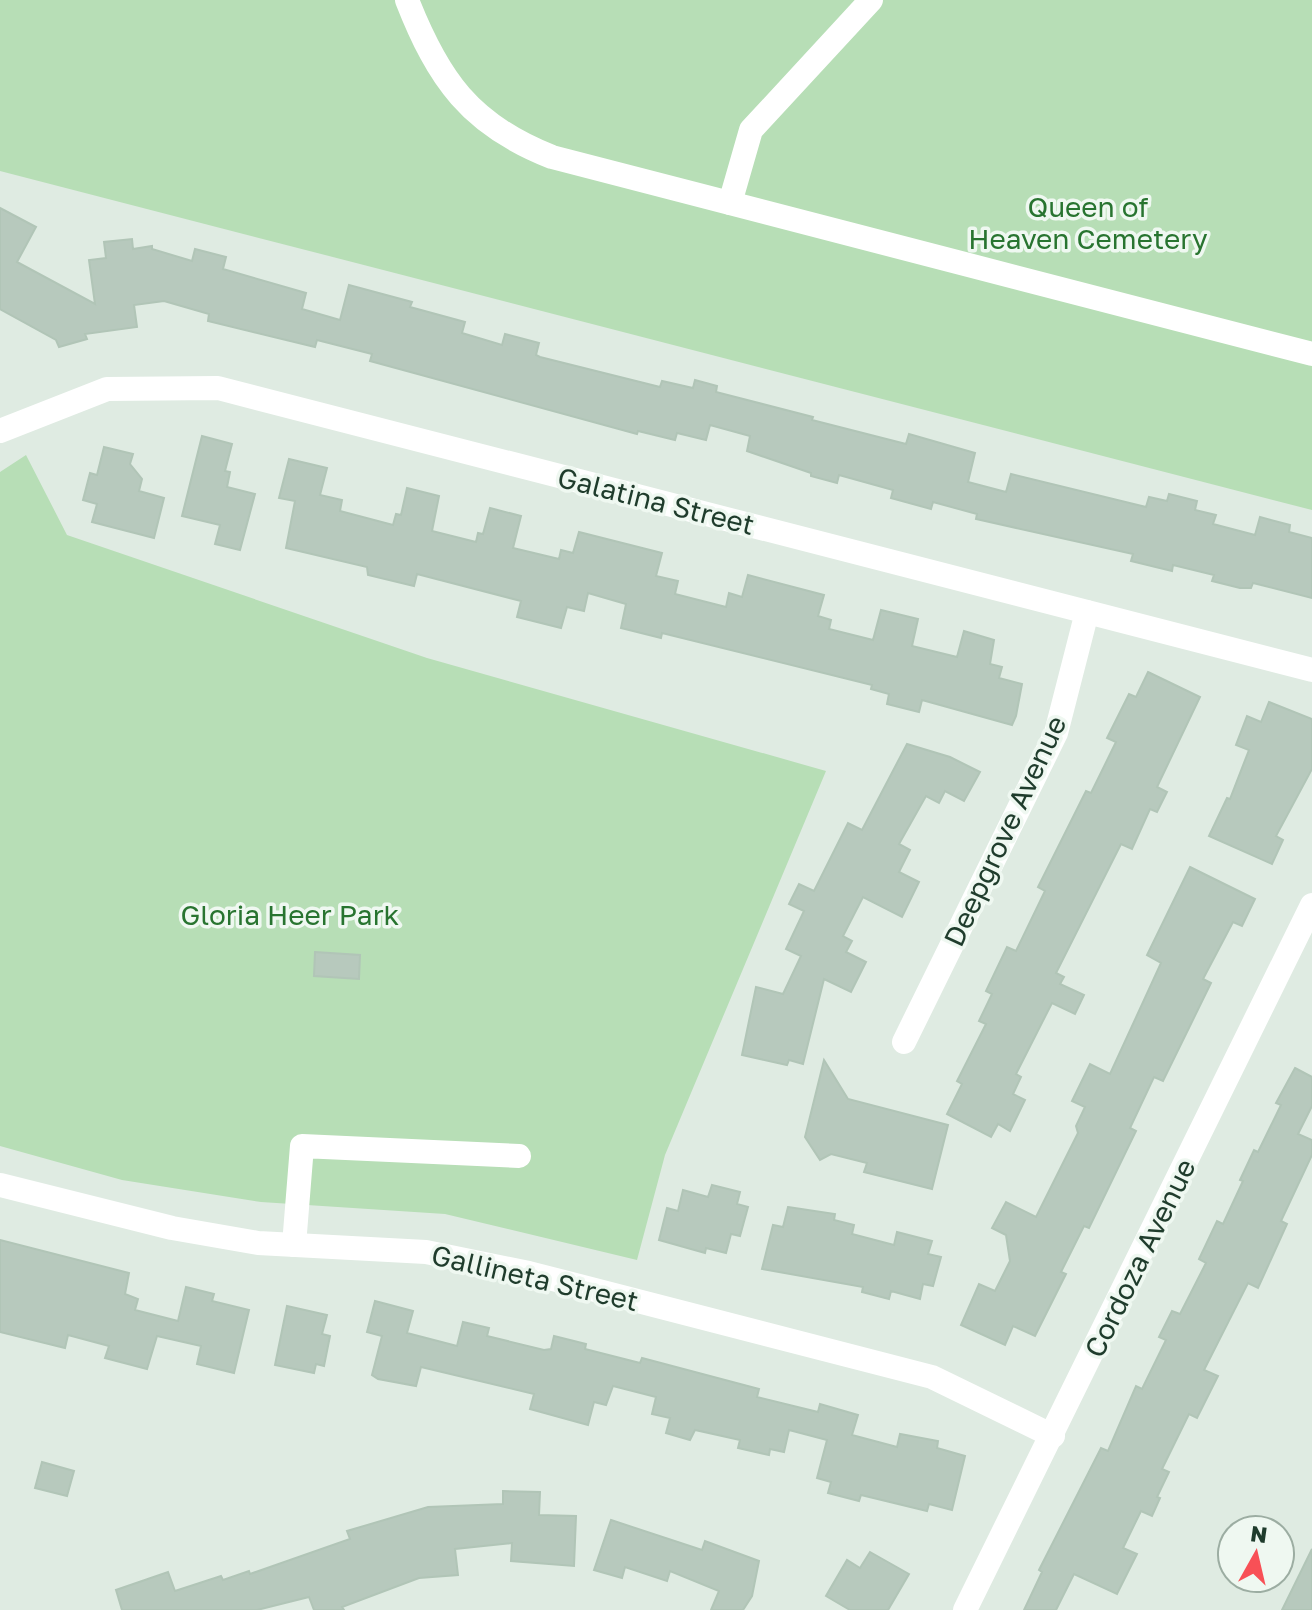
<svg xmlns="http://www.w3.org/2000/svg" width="1312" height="1610" viewBox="0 0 1312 1610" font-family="'Golos Text',sans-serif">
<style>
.green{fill:#b7deb6}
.building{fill:#b7c9bd;stroke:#b1c5b7;stroke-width:2}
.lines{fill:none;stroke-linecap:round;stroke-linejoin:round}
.minor{stroke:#fff;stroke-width:24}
.labels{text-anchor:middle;stroke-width:7;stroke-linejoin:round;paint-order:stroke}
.park-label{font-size:28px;fill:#287430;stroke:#eff8f1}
.street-label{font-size:28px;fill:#1f3c2c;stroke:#eff8f1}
</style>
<rect width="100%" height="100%" fill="#dfebe2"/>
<g class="green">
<polygon points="0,0 1312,0 1312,510 0,171"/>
<polygon points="26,455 67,535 427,658 826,771 665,1155 637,1260 445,1214 261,1202 122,1180 0,1146 0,472"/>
</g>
<g class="building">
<polygon points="0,208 36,227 17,262 95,304 89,260 106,258 104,242 132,239 133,249 152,246 152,249 192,261 195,249 226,257 223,269 306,293 302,309 340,320 349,285 412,302 410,307 465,322 462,333 502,345 505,334 539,343 536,355 540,357 660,387 662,381 693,388 695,380 717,386 716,392 813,417 812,420 906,444 909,434 975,453 968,482 1006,492 1011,474 1146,507 1149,497 1167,501 1169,494 1197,501 1195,510 1216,515 1213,524 1255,535 1260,517 1290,525 1289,532 1312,538 1312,598 1253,583 1251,588 1240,588 1212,581 1214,575 1173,565 1172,571 1131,561 1133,554 976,519 977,514 933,502 931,509 891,498 893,490 839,475 837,483 811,476 811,473 747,451 750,436 710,425 706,440 677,433 675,440 638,431 637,434 370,361 372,354 317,340 315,347 208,321 209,314 164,301 134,305 137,327 85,334 87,339 59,347 56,340 0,309"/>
<polygon points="202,436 232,444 225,471 230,472 227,487 255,494 240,550 215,544 220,525 182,516"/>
<polygon points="104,447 133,454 130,464 142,479 139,491 164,498 154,538 92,522 97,504 83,500 90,473 97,475"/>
<polygon points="289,459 327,468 320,495 342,500 340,511 393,525 396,514 401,515 407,488 439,496 432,531 476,542 478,533 483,534 490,508 521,516 513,548 559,559 561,550 573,553 579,532 662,553 656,576 678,581 675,594 726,607 729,593 742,597 748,575 824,595 818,616 831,620 829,629 873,640 881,610 918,619 912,646 957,657 964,631 994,640 990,664 1002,667 999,678 1022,684 1016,716 1012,725 922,700 919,712 887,704 889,694 871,689 872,685 662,633 661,638 621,628 626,604 588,593 584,611 567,607 561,628 517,617 521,601 417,574 414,586 368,575 367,567 286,548 295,501 279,498"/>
<polygon points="1148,672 1200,697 1157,787 1167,792 1157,812 1150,809 1132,849 1121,844 1056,973 1064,977 1060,984 1084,995 1075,1014 1052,1003 1016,1074 1021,1077 1013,1094 1025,1100 1010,1131 998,1124 991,1137 947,1114 962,1084 957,1081 986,1024 979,1021 992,994 986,991 1007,947 1016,951 1045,891 1038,887 1086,791 1091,793 1116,742 1107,738 1129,694 1136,697"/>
<polygon points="1269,702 1312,719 1312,769 1276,836 1283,840 1272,864 1209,836 1227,798 1230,799 1249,750 1236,745 1247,716 1261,722"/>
<polygon points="907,744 950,757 980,772 964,801 945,791 939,803 926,796 899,844 910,850 899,872 919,882 902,917 863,897 843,936 852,941 846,952 866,962 851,992 824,979 803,1064 789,1060 787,1065 742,1055 756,987 783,994 801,956 786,949 804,911 789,904 799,884 814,891 848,823 862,830"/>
<polygon points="1190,867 1255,899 1242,926 1233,922 1203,979 1211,983 1163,1081 1154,1077 1130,1128 1136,1131 1089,1228 1084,1226 1061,1272 1066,1274 1035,1336 1013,1326 1005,1345 961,1325 979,1284 995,1291 1010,1261 1006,1235 992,1228 1006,1202 1036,1217 1078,1133 1076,1126 1085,1107 1072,1101 1090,1064 1110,1074 1161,963 1147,955"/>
<polygon points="315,952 360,955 359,979 314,976"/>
<polygon points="824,1060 848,1099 948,1125 932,1189 864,1172 867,1163 831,1154 820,1160 805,1137"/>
<polygon points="1295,1068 1312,1077 1312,1106 1298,1134 1312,1140 1312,1155 1281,1221 1287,1224 1258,1288 1248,1283 1204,1370 1218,1376 1197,1418 1189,1414 1162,1469 1169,1472 1157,1497 1160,1498 1152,1516 1141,1511 1123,1548 1137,1554 1117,1594 1074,1574 1056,1610 1024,1610 1042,1572 1039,1570 1101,1448 1108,1451 1136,1386 1142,1389 1166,1340 1159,1337 1172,1311 1180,1314 1206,1263 1199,1259 1217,1221 1223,1224 1243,1181 1240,1180 1254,1150 1258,1152 1281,1105 1276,1103"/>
<polygon points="712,1185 740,1192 737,1204 748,1207 740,1236 731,1234 726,1253 706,1248 705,1253 659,1240 667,1208 678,1211 683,1190 708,1197"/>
<polygon points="788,1207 835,1214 834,1220 854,1225 852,1234 894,1245 897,1232 932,1241 928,1254 941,1257 933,1286 923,1284 920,1299 891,1291 889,1299 862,1292 863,1287 762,1269 773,1225 783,1227"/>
<polygon points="0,1240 129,1273 125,1294 138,1299 135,1310 178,1321 186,1287 214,1294 212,1301 249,1310 234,1373 197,1364 201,1346 157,1336 147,1369 105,1358 109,1346 68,1335 65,1348 0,1332"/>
<polygon points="375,1301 413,1311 407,1333 457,1346 463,1322 489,1328 487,1336 544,1350 551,1349 554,1336 586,1344 585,1349 640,1363 642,1358 759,1389 757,1397 818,1412 820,1404 858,1415 852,1435 897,1447 900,1434 938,1441 937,1448 965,1456 952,1510 929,1504 927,1511 861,1495 859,1501 828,1493 831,1482 817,1478 827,1440 789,1430 784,1452 770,1449 769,1455 738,1448 740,1440 695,1430 690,1440 666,1433 670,1418 652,1414 656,1397 613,1386 606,1405 594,1402 588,1425 530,1409 534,1394 421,1367 416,1386 378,1379 372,1375 382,1336 367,1332"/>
<polygon points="287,1306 327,1315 322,1334 330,1336 324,1366 316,1364 314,1373 275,1365"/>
<polygon points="42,1462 74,1471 67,1496 35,1488"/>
<polygon points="503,1491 540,1492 539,1515 576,1516 574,1566 511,1561 512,1543 455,1549 458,1575 419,1578 342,1607 344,1610 314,1610 309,1597 257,1610 122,1610 116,1590 168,1572 175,1591 221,1576 223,1580 249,1571 250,1574 350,1539 347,1531 428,1507 503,1504"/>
<polygon points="611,1520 702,1550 705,1541 759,1561 752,1596 743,1610 711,1610 719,1591 670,1571 667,1581 625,1567 622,1578 594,1570"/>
<polygon points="1312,1549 1312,1610 1282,1610"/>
<polygon points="870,1552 909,1574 888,1610 850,1610 826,1596 847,1560 860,1568"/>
</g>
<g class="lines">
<g class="minor">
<path d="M407,0C438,79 470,125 552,157L1312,354"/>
<polyline points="730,203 751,130 871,0"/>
<polyline points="0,431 107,389 218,388 1312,670"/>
<polyline points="904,1042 1056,733 1087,612"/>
<polyline points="0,1185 172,1228 258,1243 426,1252 529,1273 932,1377 1053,1436"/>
<polyline points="294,1245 302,1146 519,1156"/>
<polyline points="965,1610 1312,905"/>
</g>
</g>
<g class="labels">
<g class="park-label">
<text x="1088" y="217">Queen of<tspan x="1088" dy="32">Heaven Cemetery</tspan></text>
<text x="290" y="925">Gloria Heer Park</text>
</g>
<g class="street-label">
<text transform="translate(656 501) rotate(14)" y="10">Galatina Street</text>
<text transform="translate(1005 831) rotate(-65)" y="10">Deepgrove Avenue</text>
<text transform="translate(1140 1258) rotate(-64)" y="10">Cordoza Avenue</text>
<text transform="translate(535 1278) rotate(13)" y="10">Gallineta Street</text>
</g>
</g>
<g transform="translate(1256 1554) rotate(8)"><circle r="38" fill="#eff8f1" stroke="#9cada2" stroke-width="2"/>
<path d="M0-6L14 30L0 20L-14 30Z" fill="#f85056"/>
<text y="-12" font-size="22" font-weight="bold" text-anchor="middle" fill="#1f3c2c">N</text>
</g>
</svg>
